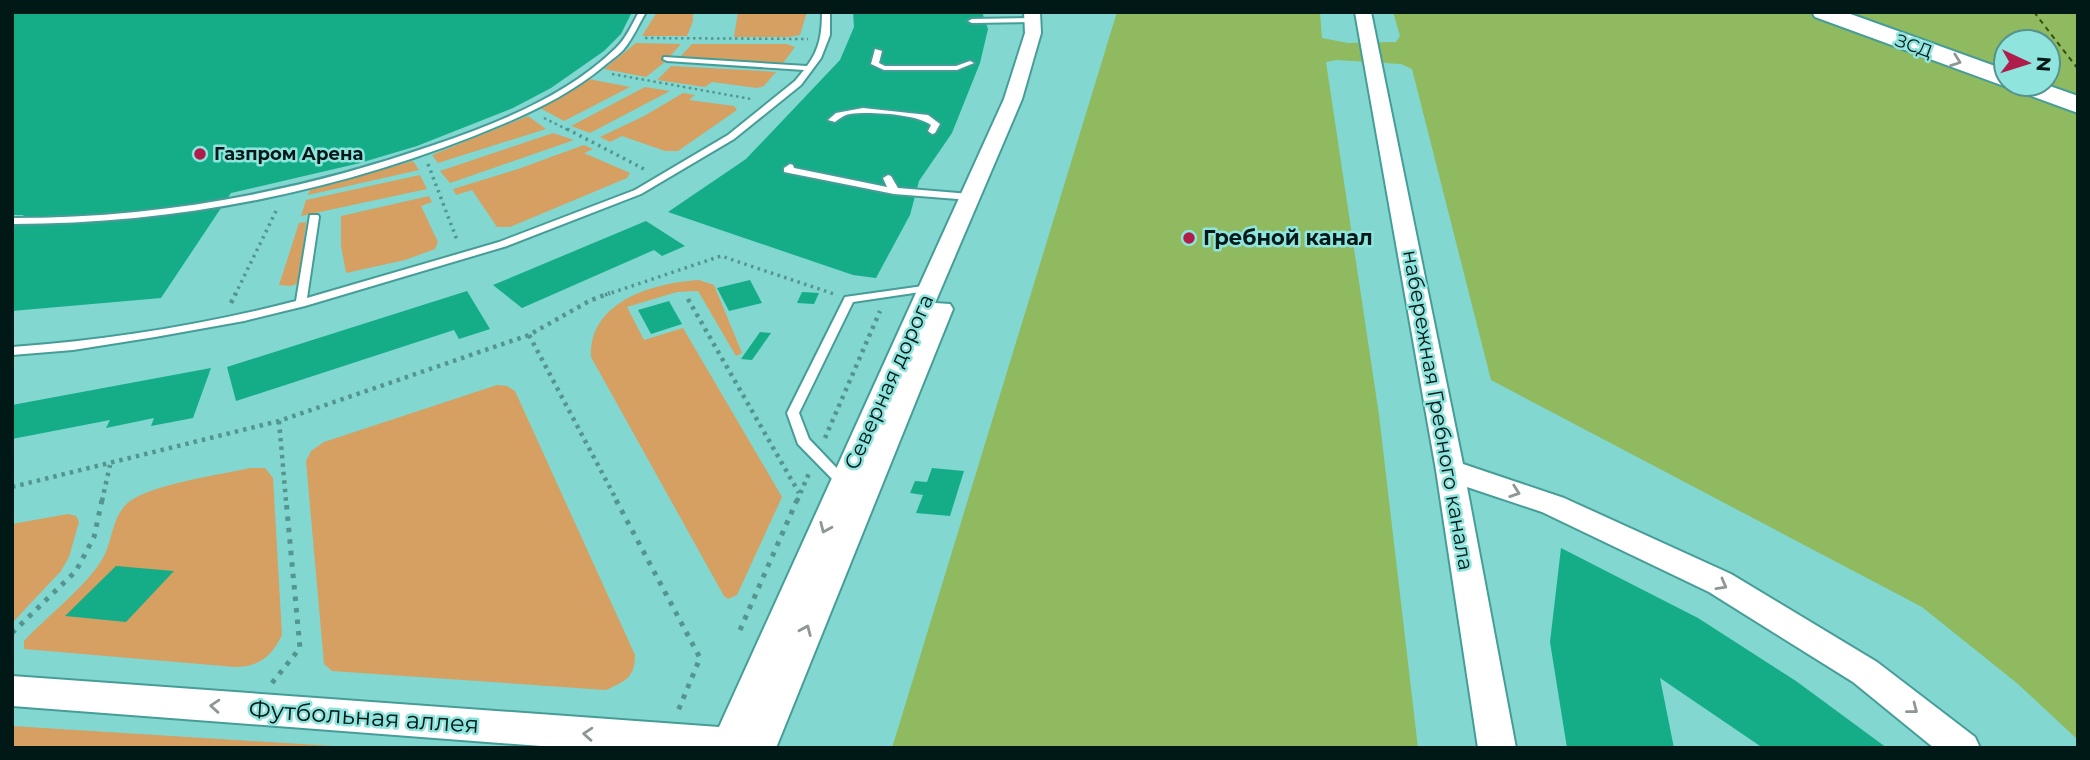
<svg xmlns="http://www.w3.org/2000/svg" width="2090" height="760" viewBox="0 0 2090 760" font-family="Montserrat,sans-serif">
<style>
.green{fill:#d5a062}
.water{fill:#8fba5f;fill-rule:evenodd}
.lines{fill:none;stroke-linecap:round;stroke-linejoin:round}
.ferry{stroke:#35500f;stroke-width:2;stroke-dasharray:5 4.5;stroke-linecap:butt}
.building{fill:#14ad88}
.lane-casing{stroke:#469d98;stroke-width:4}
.street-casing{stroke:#469d98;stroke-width:4}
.highway-casing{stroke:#469d98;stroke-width:4}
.path-far3{stroke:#559590;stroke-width:2.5;stroke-dasharray:2.5 3.5;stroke-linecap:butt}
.path-far2{stroke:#559590;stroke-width:3.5;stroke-dasharray:2.5 4.5;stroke-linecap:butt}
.path-far1{stroke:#559590;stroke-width:4.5;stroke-dasharray:3.5 5;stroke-linecap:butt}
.path{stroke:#559590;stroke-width:5;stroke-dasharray:4.5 7;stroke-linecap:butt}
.lane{fill:#fff;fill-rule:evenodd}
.street{fill:#fff;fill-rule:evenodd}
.highway{fill:#fff;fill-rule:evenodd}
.oneway{stroke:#8c9796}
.poi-dot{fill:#af1d4a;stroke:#8fe4de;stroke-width:2.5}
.labels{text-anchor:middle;stroke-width:5;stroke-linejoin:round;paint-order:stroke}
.far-street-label{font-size:18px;fill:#001816;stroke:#8fe4de}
.far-poi-label{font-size:18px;font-weight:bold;fill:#001816;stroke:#8fe4de;text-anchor:start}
.poi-label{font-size:21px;font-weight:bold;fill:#001816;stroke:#8fe4de;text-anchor:start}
.street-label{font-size:21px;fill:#001816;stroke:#8fe4de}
.near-street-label{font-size:24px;fill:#001816;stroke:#8fe4de}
</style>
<rect width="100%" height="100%" fill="#82d7d1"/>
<g class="green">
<polygon points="657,12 693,12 693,21 687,36 642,36"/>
<polygon points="738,12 807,12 800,35 789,37 734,37"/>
<polygon points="636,43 681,44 665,62 646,77 604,69"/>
<polygon points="692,44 787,44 795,47 783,63 680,57"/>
<polygon points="671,66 763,71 776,72 764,86 757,88 712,82 705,87 657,80"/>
<polygon points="589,79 630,87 564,121 540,108"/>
<polygon points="645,87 670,91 590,133 571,126"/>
<polygon points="683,93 695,95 689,100 734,106 737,110 678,151 665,151 622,136 610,142 600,137 644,116"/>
<polygon points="528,116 546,129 438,163 432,155"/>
<polygon points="553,133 574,140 450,183 440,171"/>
<polygon points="584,145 593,149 584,153 630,173 627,178 510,227 497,227 472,190 456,195 453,189 518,169"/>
<polygon points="413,161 419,170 308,195 310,190"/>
<polygon points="420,175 427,189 301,216 306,200"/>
<polygon points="429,196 432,202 421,206 438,242 435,249 405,260 346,273 341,246 341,216"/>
<polygon points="306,222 299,283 291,286 279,285 299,223"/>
<path d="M699,280L714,285L742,353L736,356L698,291L677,292L627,307L644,340L683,328L782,497L737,595L728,599L724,596L591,357C589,301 653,283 699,280Z"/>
<path d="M497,385L507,386L515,391L635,655C635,678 625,681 606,690L332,671L324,664L306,461L311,451L324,442Z"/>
<path d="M250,468H265L273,478L282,635C272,656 259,667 235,667L24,649V641C46,617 92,582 105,554C113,536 113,514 130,501C154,484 219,475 250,468Z"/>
<polygon points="68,514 76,516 79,522 69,557 61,571 12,623 12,524"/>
<polygon points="12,726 365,748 12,748"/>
</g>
<path class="water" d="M1117,12H1320L1322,38L1348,43L1396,42L1400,36L1393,12H2078V740L2018,684L1922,607L1491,380L1412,69L1401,64L1336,60L1326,62L1379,415L1418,748H892ZM2006,42H2048V84H2006Z"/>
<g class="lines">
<polyline class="ferry" points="2034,12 2078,69"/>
</g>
<g class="building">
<polygon points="12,12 632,12 621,34 604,51 551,88 513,108 417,146 360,163 231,193 161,298 12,311 12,223 24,215 12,215"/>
<polygon points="853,12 982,12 988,29 980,63 952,133 919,181 910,215 876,278 853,275 668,212 746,159 840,60 854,27"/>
<polygon points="646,221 685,246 662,256 654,250 522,308 493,285"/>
<polygon points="750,280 762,303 729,311 717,288"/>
<polygon points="467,291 490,329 459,339 454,330 236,401 227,367"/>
<polygon points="802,292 819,293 814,304 797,303"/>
<polygon points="669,301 682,324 651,334 638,310"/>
<polygon points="760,332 771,333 752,360 741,359"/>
<polygon points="211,368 193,418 151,426 154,418 106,428 110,420 12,439 12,405"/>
<polygon points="932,468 964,471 950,516 916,513 923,495 910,493 915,481 927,482"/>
<polygon points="1561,548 1698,618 1796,681 1887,748 1763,748 1660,678 1674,748 1567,748 1550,642"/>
<polygon points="116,566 174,571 126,622 65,616"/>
</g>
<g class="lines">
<g class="lane-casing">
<g id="lane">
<path d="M639,12H646C639,24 633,38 624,49C619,55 611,60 604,66C574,91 539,109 503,124C348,190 181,224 12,224V218C159,218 296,193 434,145C498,123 567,96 616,48C626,39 632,24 639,12Z"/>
<path d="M822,12H830V35L821,58L801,85L734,139L641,194L507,246L305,306L244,321L155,337L73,350L12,355V347C108,340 203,325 296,301L310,215H318L319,217L307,298L499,242L635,190L728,135L795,81L804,70L667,61L663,59L664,57L807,66C820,49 822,32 822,12Z"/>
<polygon points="1034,18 1037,18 1037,22 972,23 968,21 972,19"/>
<polygon points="875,49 882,51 879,63 885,66 956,66 970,61 974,63 957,70 884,70 871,64"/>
<path d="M863,108L928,115L940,124L935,133L932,134L928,131L931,125C918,114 867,111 850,114C844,115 840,118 835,122L828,120L836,113Z"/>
<polygon points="790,164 793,165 794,168 887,187 883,178 888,175 891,176 898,188 970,194 975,197 970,200 894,194 784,172 784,168"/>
<polygon points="930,285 935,288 934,290 853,302 799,413 809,439 851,483 849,486 839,486 798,444 787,413 845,297"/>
</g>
</g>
<g class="street-casing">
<g id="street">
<polygon points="1024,12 1040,12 1041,33 1022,99 935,303 950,304 953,309 776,748 567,748 12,706 12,676 719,727 1004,99 1025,33"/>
<polygon points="1355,12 1371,12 1463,464 1564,498 1731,574 1877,662 1975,737 1980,748 1934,748 1853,682 1709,592 1542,512 1467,487 1516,748 1478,748 1436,470"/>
</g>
</g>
<g class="highway-casing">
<polygon id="highway" points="1812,12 1845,12 2006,70 2006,84 2044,84 2078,96 2078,113 1815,17"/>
</g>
<g class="path-far3">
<polyline points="645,38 808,39"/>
<polyline points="612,74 751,99"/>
<polyline points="544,118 570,131"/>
</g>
<g class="path-far2">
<polyline points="567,129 646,170"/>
<polyline points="428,164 457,240"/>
<polyline points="235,295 278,207"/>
<polyline points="605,295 721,256 834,294"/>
</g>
<g class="path-far1">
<polyline points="688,299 799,493"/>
<polyline points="231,303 236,293"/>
<polyline points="529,335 617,501"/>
<polyline points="279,421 286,501"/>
<polyline points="825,438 880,311"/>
<polyline points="12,487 279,421 529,335 591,300 610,293"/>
<polyline points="102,501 110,465"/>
<polyline points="797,501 810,471"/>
</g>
<g class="path">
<polyline points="616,500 700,658 678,711"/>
<polyline points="740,630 797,500"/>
<polyline points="12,633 76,571 94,537 102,500"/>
<polyline points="272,683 300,648 286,500"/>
</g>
<use href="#lane" class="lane"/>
<use href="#street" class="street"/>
<use href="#highway" class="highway"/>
</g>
<defs><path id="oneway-chevron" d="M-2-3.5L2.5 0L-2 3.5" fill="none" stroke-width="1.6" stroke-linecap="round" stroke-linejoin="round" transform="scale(1.75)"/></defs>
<g class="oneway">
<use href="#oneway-chevron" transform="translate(1956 61) rotate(20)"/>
<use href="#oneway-chevron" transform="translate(1515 492) rotate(19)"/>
<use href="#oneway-chevron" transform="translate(825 528) rotate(114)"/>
<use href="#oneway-chevron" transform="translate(1722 585) rotate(29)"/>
<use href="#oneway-chevron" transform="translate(806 630) rotate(-67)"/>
<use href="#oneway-chevron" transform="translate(215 706) rotate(-176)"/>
<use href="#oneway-chevron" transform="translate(1913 709) rotate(38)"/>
<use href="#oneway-chevron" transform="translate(588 734) rotate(-176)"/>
</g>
<g class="poi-dot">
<circle cx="200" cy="154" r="7"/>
<circle cx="1189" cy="238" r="7"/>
</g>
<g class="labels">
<g class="far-street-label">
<text transform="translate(1914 46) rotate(20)" y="6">ЗСД</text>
</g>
<g class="far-poi-label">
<text x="214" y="160">Газпром Арена</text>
</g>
<g class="poi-label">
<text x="1203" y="245">Гребной канал</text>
</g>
<g class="street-label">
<text transform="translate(889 382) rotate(-66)" y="7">Северная дорога</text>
<text transform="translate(1438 410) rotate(80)" y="7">набережная Гребного канала</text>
</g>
<g class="near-street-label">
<text transform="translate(364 717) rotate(4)" y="8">Футбольная аллея</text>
</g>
</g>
<rect width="2090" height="760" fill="none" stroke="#001816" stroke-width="28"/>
<g transform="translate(2027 63) rotate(94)"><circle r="33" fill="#8fe4de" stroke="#56928e" stroke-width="2"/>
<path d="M0-5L12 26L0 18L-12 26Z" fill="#af1d4a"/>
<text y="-10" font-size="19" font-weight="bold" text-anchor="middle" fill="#001816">N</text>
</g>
</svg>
